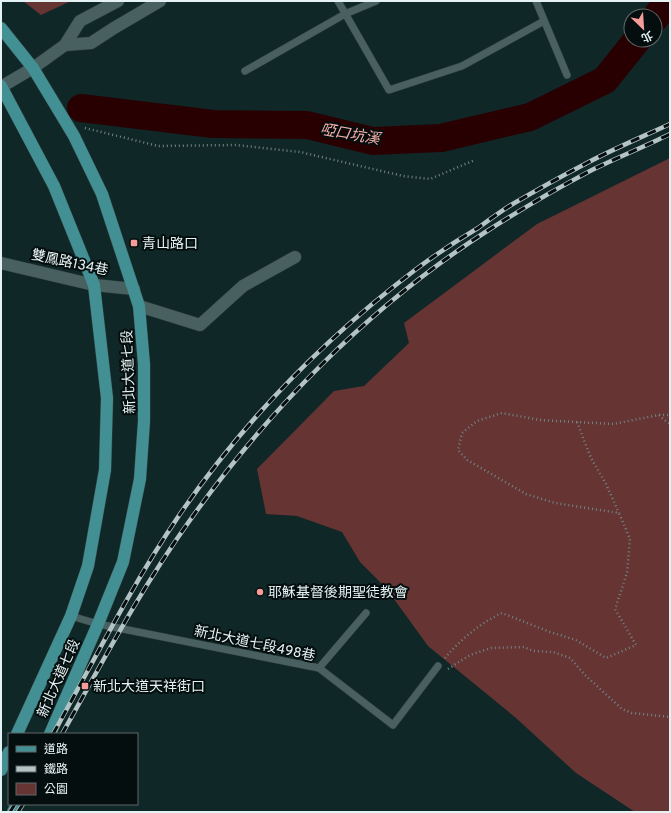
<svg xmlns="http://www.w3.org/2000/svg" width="671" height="813" viewBox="0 0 671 813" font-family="Overpass,'Noto Sans TC',sans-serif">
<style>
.green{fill:#653433}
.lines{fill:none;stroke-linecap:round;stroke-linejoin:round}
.river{stroke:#290001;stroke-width:28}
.service-casing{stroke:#324142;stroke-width:8}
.minor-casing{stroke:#324142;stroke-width:13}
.tertiary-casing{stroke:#324142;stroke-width:13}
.primary-casing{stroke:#324142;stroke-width:13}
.path{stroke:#738586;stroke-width:2.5;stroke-dasharray:1 3;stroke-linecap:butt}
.service{stroke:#496061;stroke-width:7}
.minor{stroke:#496061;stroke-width:12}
.tertiary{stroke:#496061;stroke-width:12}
.primary{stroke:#429094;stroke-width:12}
.rail-casing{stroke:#b4c3c4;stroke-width:4.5}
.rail{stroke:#050e0e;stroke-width:3;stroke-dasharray:9;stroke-linecap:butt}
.poi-dot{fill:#f59b98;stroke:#050e0e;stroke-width:1.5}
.labels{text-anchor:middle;stroke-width:4;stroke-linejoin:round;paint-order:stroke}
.poi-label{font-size:14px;fill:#e5f2f3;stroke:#050e0e;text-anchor:start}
.street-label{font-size:14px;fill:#e5f2f3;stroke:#050e0e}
.water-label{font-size:15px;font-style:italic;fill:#f8afab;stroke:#050e0e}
</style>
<rect width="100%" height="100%" fill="#102728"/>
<g class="green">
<polygon points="23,1 71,1 41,15"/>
<polygon points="670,158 670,812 635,812 576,773 516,718 428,646 386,588 360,562 342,532 297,516 266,514 257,469 334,391 364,386 409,343 404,323 537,224"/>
</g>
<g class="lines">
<g class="river">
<polyline points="655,18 668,1"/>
<polyline points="81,108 213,124 307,125 373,141 441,138 530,117 605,80 637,40"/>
</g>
<g class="service-casing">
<g id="service">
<polyline points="338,1 389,90 462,66 544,21"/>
<polyline points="536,1 567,75"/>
<polyline points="245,71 345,14 376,1"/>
<polyline points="71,616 98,624 319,668 393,725 438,666"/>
<polyline points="319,668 366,613"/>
</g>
</g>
<g class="minor-casing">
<polyline id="minor" points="139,306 200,325 243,286 295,257"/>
</g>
<g class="tertiary-casing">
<g id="tertiary">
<polyline points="65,45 91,43 114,28 160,1"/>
<polyline points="1,87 33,68 65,45 80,21 118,1"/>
<polyline points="1,263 94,285 134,289"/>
</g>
</g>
<g class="primary-casing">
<g id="primary">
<polyline points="1,28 33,68 74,136 102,194 139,306 144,364 144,421 140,479 123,562 98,624 50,734"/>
<polyline points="1,86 54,186 94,285 107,398 105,470 88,566 71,616 17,734"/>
<polyline points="1,770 9,752"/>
<polyline points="13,812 17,804"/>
</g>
</g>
<g class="path">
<polyline points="85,128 158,146 236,145 300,152 403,176 430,179 475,160"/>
<polyline points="659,415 663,419 670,424"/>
<polyline points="577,422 591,458 606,484 619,513"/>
<path d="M445,658C460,640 480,623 502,613L550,632L576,640L606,658L636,645L615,609L627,573L630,539L619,513L555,503L526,494L467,460L458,450L462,433L477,421L502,413L540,420L613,424L659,415H670"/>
<polyline points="448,669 470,655 491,648 524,647 533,651 553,652 570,658 585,675 622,709 632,713 670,717"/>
</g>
<use href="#service" class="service"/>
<use href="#minor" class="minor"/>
<use href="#tertiary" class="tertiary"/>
<use href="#primary" class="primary"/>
<g class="rail-casing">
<g id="rail">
<path d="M53,734C94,661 131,586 178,517C242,423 324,339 415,270C435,255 456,241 478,228C489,220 500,212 511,205C535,191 560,177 585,164C613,149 642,137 670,124"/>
<path d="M62,734C102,663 140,590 188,523C268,410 368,308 484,233C518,211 554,190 590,171C616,158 644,147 670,134"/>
<polyline points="10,812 15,804"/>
<polyline points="18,812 23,804"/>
</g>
</g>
<use href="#rail" class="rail"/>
</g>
<g class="poi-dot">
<rect x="130" y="239" width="8" height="8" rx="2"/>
<circle cx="260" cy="592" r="4"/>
<rect x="81" y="682" width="8" height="8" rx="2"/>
</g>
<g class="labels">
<g class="poi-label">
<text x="142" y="248">青山路口</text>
<text x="268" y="597">耶穌基督後期聖徒教會</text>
<text x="93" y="691">新北大道天祥街口</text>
</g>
<g class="street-label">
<text transform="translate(70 262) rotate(12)" y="5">雙鳳路134巷</text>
<text transform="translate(128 372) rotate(-92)" y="5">新北大道七段</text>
<text transform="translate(255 643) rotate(12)" y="5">新北大道七段498巷</text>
<text transform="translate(58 678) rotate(-66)" y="5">新北大道七段</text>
</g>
<g class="water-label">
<text transform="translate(350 134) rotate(10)" y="5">啞口坑溪</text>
</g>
</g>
<rect width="671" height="813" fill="none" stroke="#e5f2f3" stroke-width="4"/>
<rect x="8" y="733" width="130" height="72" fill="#050e0e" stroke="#5f696a"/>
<rect x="16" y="746" width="20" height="6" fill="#429094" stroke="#5f696a"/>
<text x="44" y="753" font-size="12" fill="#e5f2f3">道路</text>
<rect x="16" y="766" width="20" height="6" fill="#b4c3c4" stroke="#5f696a"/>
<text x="44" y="773" font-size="12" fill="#e5f2f3">鐵路</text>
<rect x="16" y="783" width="20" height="12" fill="#653433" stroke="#5f696a"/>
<text x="44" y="793" font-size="12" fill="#e5f2f3">公園</text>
<g transform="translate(643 28) rotate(155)"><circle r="19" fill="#050e0e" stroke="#5f696a"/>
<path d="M0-3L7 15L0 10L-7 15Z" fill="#f59b98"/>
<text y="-6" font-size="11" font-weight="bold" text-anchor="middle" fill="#e5f2f3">北</text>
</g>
</svg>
